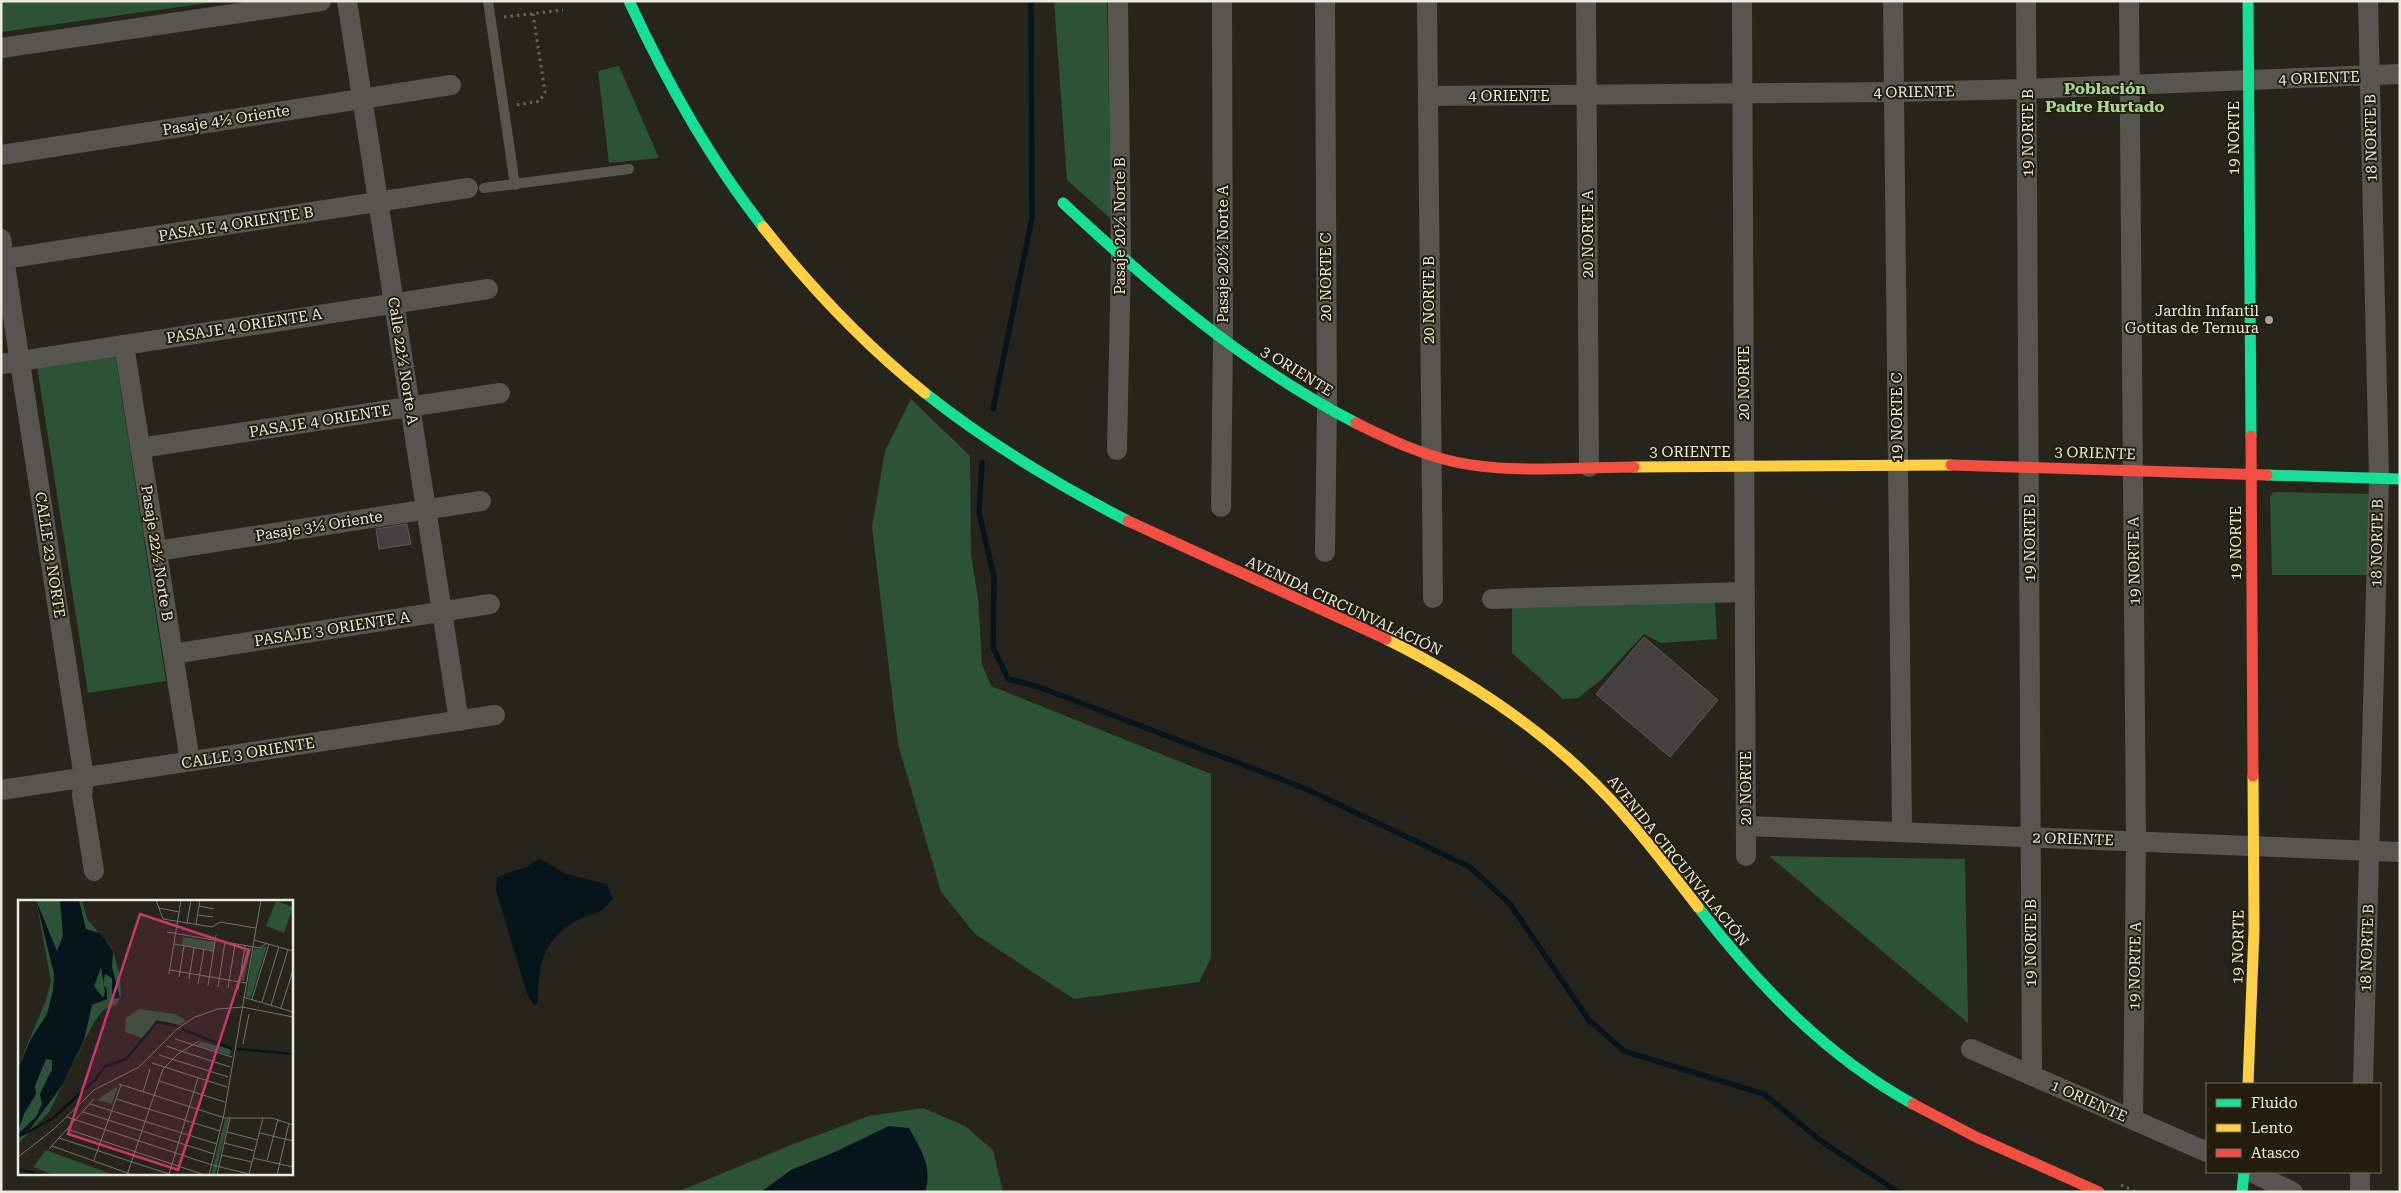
<svg xmlns="http://www.w3.org/2000/svg" width="2401" height="1193" viewBox="0 0 2401 1193" font-family="'Roboto Serif',serif">
<style>
.green{fill:#2c5337}
.water{fill:#06151c}
.lines{fill:none;stroke-linecap:round;stroke-linejoin:round}
.stream{stroke:#06151c;stroke-width:5.5}
.building{fill:#44403f;stroke:#5e5a59}
.path{stroke:#65635d;stroke-width:3;stroke-dasharray:2.5 4;stroke-linecap:butt}
.lane{stroke:#57554f;stroke-width:10}
.street{stroke:#57554f;stroke-width:20}
.fast{stroke:#16e098;stroke-width:11}
.slow{stroke:#ffcf43;stroke-width:11}
.jam{stroke:#f24e42;stroke-width:11}
.poi-dot{fill:#a7a49a;stroke:#231d0d;stroke-width:2}
.labels{text-anchor:middle;stroke-width:4;stroke-linejoin:round;paint-order:stroke}
.street-label{font-size:15px;fill:#ece9de;stroke:#231d0d}
.poi-label{font-size:15px;fill:#ece9de;stroke:#231d0d;text-anchor:end}
.neighbourhood-label{font-size:16px;font-weight:bold;fill:#a9d796;stroke:#231d0d}
.inset-river{fill:none;stroke:#06151c;stroke-width:2.5}
.inset-road{fill:none;stroke:#76736a;stroke-width:1}
.view{fill:#c8376f;fill-opacity:0.15;stroke:#c8376f;stroke-width:2.5}
.inset-edge{fill:none;stroke:#ece9de;stroke-width:2.5}
</style>
<rect width="100%" height="100%" fill="#27241c"/>
<g class="green">
<polygon points="1,1 221,1 1,32"/>
<polygon points="1054,1 1107,1 1111,219 1067,180"/>
<polygon points="618,66 619,66 659,158 609,163 598,71"/>
<polygon points="115,354 166,681 88,693 37,366"/>
<polygon points="911,399 970,456 971,555 978,598 982,664 991,686 1211,774 1211,958 1199,982 1074,999 975,934 941,892 898,744 872,527 885,451"/>
<polygon points="2274,492 2371,494 2369,575 2272,575 2270,496"/>
<polygon points="1715,602 1717,639 1661,643 1644,634 1602,679 1578,698 1563,699 1512,653 1512,608"/>
<polygon points="1769,856 1965,859 1968,1023"/>
<polygon points="923,1108 965,1126 993,1150 1003,1192 677,1192 791,1145 869,1116"/>
</g>
<g class="water">
<path d="M539,858L566,874L607,884L613,898C597,919 595,910 576,921C542,940 538,966 538,1003L534,1005L527,994L496,890L497,877L529,866Z"/>
<path d="M889,1126L909,1128C921,1150 933,1167 925,1192H761L791,1170L835,1152Z"/>
</g>
<g class="lines">
<g class="stream">
<polyline points="993,409 1032,218 1031,1"/>
<polyline points="982,462 979,513 994,577 993,647 1008,679 1036,686 1304,788 1470,867 1510,904 1589,1020 1624,1051 1764,1094 1821,1141 1898,1192"/>
</g>
</g>
<g class="building">
<polygon points="407,524 411,544 379,549 376,529"/>
<polygon points="1644,637 1718,700 1670,757 1596,694"/>
</g>
<g class="lines">
<g class="path">
<polyline points="504,17 563,10"/>
<polyline points="517,105 540,101 545,92 533,14"/>
<polyline points="2121,1185 2136,1192"/>
</g>
<g class="lane">
<polyline points="488,1 515,185"/>
<polyline points="484,188 629,169"/>
</g>
<g class="street">
<polyline points="347,1 459,721"/>
<polyline points="1325,1 1327,407 1325,552"/>
<polyline points="1427,1 1433,598"/>
<polyline points="1586,1 1589,467"/>
<polyline points="1742,1 1746,856"/>
<polyline points="1893,1 1902,832"/>
<polyline points="2026,1 2032,1076"/>
<polyline points="2129,1 2136,841 2133,1120"/>
<polyline points="1,48 321,1"/>
<polyline points="1428,96 1895,92 2028,89 2400,74"/>
<polyline points="1,155 451,85"/>
<polyline points="1,239 84,778 82,795 94,871"/>
<polyline points="4,259 468,188"/>
<polyline points="124,345 190,761"/>
<polyline points="1,364 488,289"/>
<polyline points="140,448 500,393"/>
<polyline points="1117,450 1121,257 1118,1"/>
<polyline points="1221,507 1223,340 1222,1"/>
<polyline points="157,551 481,501"/>
<polyline points="1492,599 1745,592"/>
<polyline points="173,654 490,604"/>
<polyline points="1,790 495,715"/>
<polyline points="1746,826 2400,852"/>
<polyline points="1971,1049 2207,1152"/>
<polyline points="2363,1084 2379,478 2368,1"/>
<polyline points="2251,1172 2293,1192"/>
<polyline points="2360,1192 2360,1172"/>
</g>
<g class="fast">
<path d="M629,1C666,81 708,157 763,227"/>
<polyline points="2248,1 2251,436"/>
<path d="M1063,203C1153,287 1246,366 1356,423"/>
<path d="M925,393C988,443 1056,484 1128,521"/>
<polyline points="2267,475 2400,479"/>
<path d="M1698,907C1758,985 1826,1056 1913,1104"/>
<polyline points="2242,1192 2244,1172"/>
</g>
<g class="slow">
<path d="M763,227C811,288 864,344 925,393"/>
<polyline points="1634,467 1951,465"/>
<path d="M1386,639C1469,680 1545,730 1609,798C1641,832 1669,870 1698,907"/>
<polyline points="2248,1084 2254,930 2253,776"/>
</g>
<g class="jam">
<path d="M1356,423C1388,439 1420,454 1455,462C1510,474 1578,467 1634,467"/>
<polyline points="2251,436 2253,776"/>
<polyline points="1951,465 2267,475"/>
<polyline points="1128,521 1386,639"/>
<polyline points="1913,1104 1976,1137 2099,1192"/>
</g>
</g>
<circle class="poi-dot" cx="2269" cy="320" r="5"/>
<g class="labels">
<g class="street-label">
<text transform="translate(2319 78) rotate(-2)" y="5">4 ORIENTE</text>
<text transform="translate(1914 92) rotate(-1)" y="5">4 ORIENTE</text>
<text x="1509" y="101">4 ORIENTE</text>
<text transform="translate(226 120) rotate(-9)" y="5">Pasaje 4½ Oriente</text>
<text transform="translate(2028 133) rotate(-90)" y="5">19 NORTE B</text>
<text transform="translate(2234 138) rotate(-90)" y="5">19 NORTE</text>
<text transform="translate(2371 138) rotate(-91)" y="5">18 NORTE B</text>
<text transform="translate(236 224) rotate(-9)" y="5">PASAJE 4 ORIENTE B</text>
<text transform="translate(1120 226) rotate(-90)" y="5">Pasaje 20½ Norte B</text>
<text transform="translate(1588 234) rotate(-90)" y="5">20 NORTE A</text>
<text transform="translate(1223 254) rotate(-90)" y="5">Pasaje 20½ Norte A</text>
<text transform="translate(1326 277) rotate(-90)" y="5">20 NORTE C</text>
<text transform="translate(1429 300) rotate(-90)" y="5">20 NORTE B</text>
<text transform="translate(244 326) rotate(-9)" y="5">PASAJE 4 ORIENTE A</text>
<text transform="translate(403 361) rotate(81)" y="5">Calle 22½ Norte A</text>
<text transform="translate(1297 371) rotate(32)" y="5">3 ORIENTE</text>
<text transform="translate(1744 383) rotate(-90)" y="5">20 NORTE</text>
<text transform="translate(1897 417) rotate(-90)" y="5">19 NORTE C</text>
<text transform="translate(320 421) rotate(-9)" y="5">PASAJE 4 ORIENTE</text>
<text x="1690" y="457">3 ORIENTE</text>
<text transform="translate(2095 453) rotate(2)" y="5">3 ORIENTE</text>
<text transform="translate(319 526) rotate(-9)" y="5">Pasaje 3½ Oriente</text>
<text transform="translate(2030 538) rotate(-90)" y="5">19 NORTE B</text>
<text transform="translate(2236 543) rotate(-90)" y="5">19 NORTE</text>
<text transform="translate(2377 543) rotate(-89)" y="5">18 NORTE B</text>
<text transform="translate(157 553) rotate(81)" y="5">Pasaje 22½ Norte B</text>
<text transform="translate(50 555) rotate(81)" y="5">CALLE 23 NORTE</text>
<text transform="translate(2134 561) rotate(-91)" y="5">19 NORTE A</text>
<text transform="translate(1344 606) rotate(25)" y="5">AVENIDA CIRCUNVALACIÓN</text>
<text transform="translate(332 629) rotate(-9)" y="5">PASAJE 3 ORIENTE A</text>
<text transform="translate(248 753) rotate(-9)" y="5">CALLE 3 ORIENTE</text>
<text transform="translate(1746 788) rotate(-90)" y="5">20 NORTE</text>
<text transform="translate(2073 839) rotate(2)" y="5">2 ORIENTE</text>
<text transform="translate(1678 861) rotate(51)" y="5">AVENIDA CIRCUNVALACIÓN</text>
<text transform="translate(2031 943) rotate(-90)" y="5">19 NORTE B</text>
<text transform="translate(2238 947) rotate(-89)" y="5">19 NORTE</text>
<text transform="translate(2367 948) rotate(-88)" y="5">18 NORTE B</text>
<text transform="translate(2135 966) rotate(-89)" y="5">19 NORTE A</text>
<text transform="translate(2089 1101) rotate(24)" y="5">1 ORIENTE</text>
</g>
<g class="poi-label">
<text x="2259" y="316">Jardín Infantil<tspan x="2259" dy="17">Gotitas de Ternura</tspan></text>
</g>
<g class="neighbourhood-label">
<text x="2105" y="94">Población<tspan x="2105" dy="18">Padre Hurtado</tspan></text>
</g>
</g>
<g transform="translate(18 900)">
<rect width="275" height="275" fill="#27241c"/>
<path d="M18,0H64L69,19L94,48L102,75L103,96L99,105L85,110L75,124L31,212L0,244V167L28,100L33,81ZM258,1L275,7L266,33L248,26ZM165,37L197,42L195,50L164,45ZM249,46L233,97H228L235,50ZM228,48H233L226,81H223ZM121,109L157,114L168,121L161,125L139,120L124,138L107,132L108,118ZM183,142L213,149L212,155L178,145ZM100,186L94,204L79,200ZM207,219H211L197,275H193ZM28,250L33,252L96,275H37L15,267Z" fill="#2c5337"/>
<path d="M18,0L39,51L45,36L42,0H61L68,29L82,33L95,51L94,67L102,98L94,99V78L87,74L85,84L89,90V99L74,105L66,140L45,184L12,229L0,239V234L18,217L24,204L22,194L34,169V160L28,159L17,186L18,194L6,214L0,232V168L13,139L29,114L35,91L36,74ZM83,67L87,92L85,98L76,86Z" fill="#06151c" fill-rule="evenodd"/>
<path class="inset-river" d="M164,129L214,149M219,149L275,154M4,235L34,219L78,179L86,167L108,159L139,122L160,126M0,269L24,275"/>
<path class="inset-road" d="M138,0L145,19L194,27L202,22L238,28M181,6L196,9M141,8L161,12M180,15L195,17M169,23L173,0M178,24L182,0M149,32L242,48L249,43M236,40L275,51M156,44L196,51M152,70L228,83M151,74L163,0M161,77L166,46M171,79L176,48M180,84L186,49M190,86L198,35M200,87L207,42M210,88L217,44M220,90L227,46M225,97L275,112M234,99L251,44M244,102L261,47M253,105L270,50M263,108L275,70M157,139L214,157M225,144L231,114M148,146L212,167M141,155L210,177M134,163L209,187M141,181L207,202M101,184L207,218H254L275,225M125,192L132,169M98,199L202,231M72,204L199,244M65,212L196,254M49,217L194,265L235,275M49,229L187,275M209,232L240,240M242,233L275,241M41,238L154,275M206,243L237,251M34,246L115,275M31,249L76,199M203,255L234,262M0,257L36,229L76,190L121,167L159,129L177,117L200,109L224,107L275,117M235,258L275,267M76,260L103,185M249,261L260,219M151,274L180,178M231,274L245,218M109,275L145,169L160,154L181,141M191,275L206,214L243,0M199,275L212,218M259,275L271,223"/>
<path class="view" d="M122,14L231,50L160,270L50,234Z"/>
<rect width="275" height="275" class="inset-edge"/>
</g>
<rect width="2401" height="1193" fill="none" stroke="#ece9de" stroke-width="5"/>
<rect x="2206" y="1083" width="175" height="90" fill="#231d0d" stroke="#736f61"/>
<rect x="2216" y="1099" width="25" height="8" fill="#16e098" stroke="#736f61"/>
<text x="2251" y="1108" font-size="15" fill="#ece9de">Fluido</text>
<rect x="2216" y="1124" width="25" height="8" fill="#ffcf43" stroke="#736f61"/>
<text x="2251" y="1133" font-size="15" fill="#ece9de">Lento</text>
<rect x="2216" y="1149" width="25" height="8" fill="#f24e42" stroke="#736f61"/>
<text x="2251" y="1158" font-size="15" fill="#ece9de">Atasco</text>
</svg>
